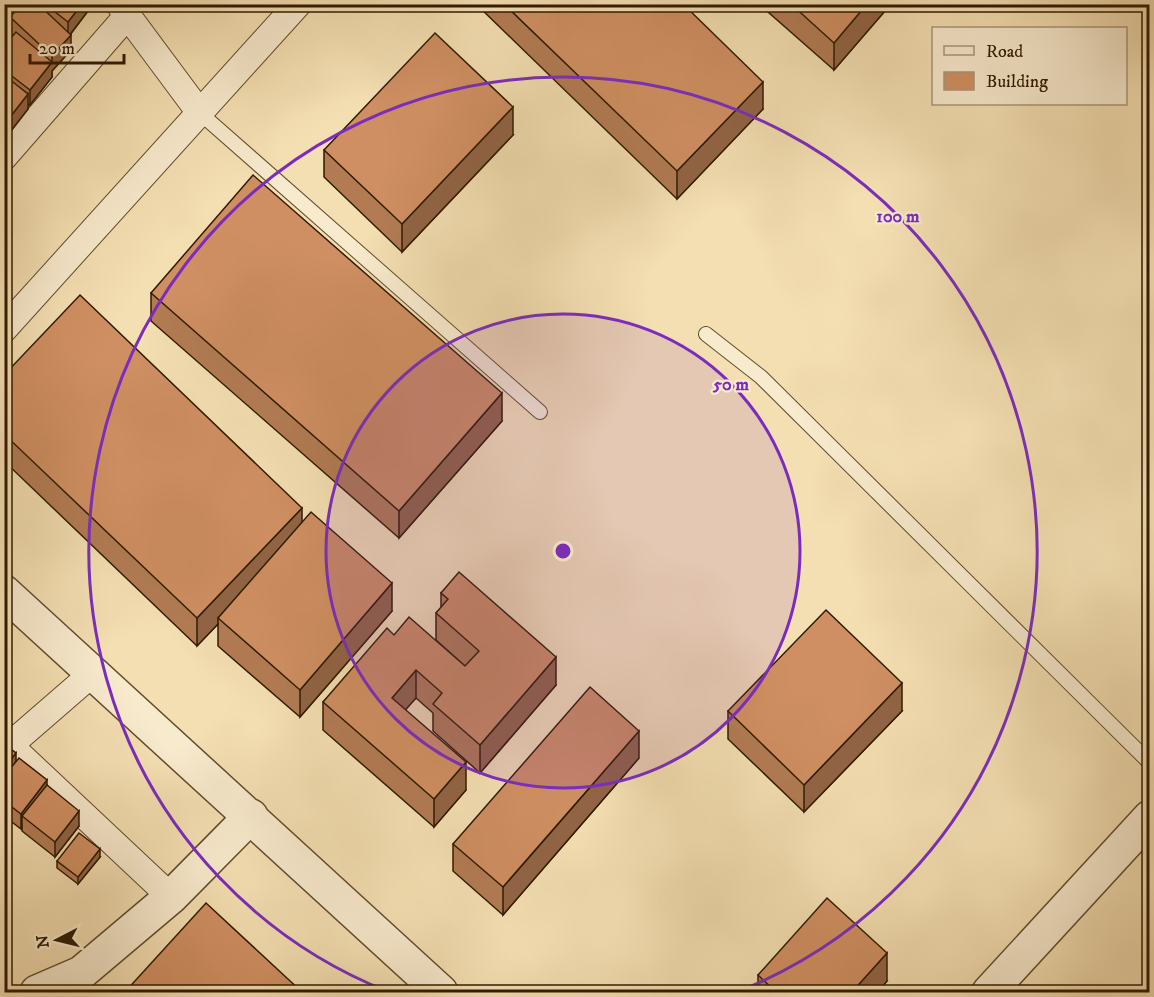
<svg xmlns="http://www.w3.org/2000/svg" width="1154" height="997" viewBox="0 0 1154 997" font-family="'IM FELL DW Pica',serif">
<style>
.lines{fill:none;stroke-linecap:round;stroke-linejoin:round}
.service-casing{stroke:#614c2c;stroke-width:16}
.minor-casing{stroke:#614c2c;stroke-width:28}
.tertiary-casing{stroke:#614c2c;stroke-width:36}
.service{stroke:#f8eacd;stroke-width:14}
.minor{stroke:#f8eacd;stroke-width:26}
.tertiary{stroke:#f8eacd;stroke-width:33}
.wall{fill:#b27b54;stroke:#301b00;stroke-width:1.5}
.shaded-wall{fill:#916445;stroke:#301b00;stroke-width:1.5}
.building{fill:#cf8f62;stroke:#301b00;stroke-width:1.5}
.ring{fill:none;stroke:#7b2cbf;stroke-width:3}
.centre{fill:#7b2cbf;stroke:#f8eacd;stroke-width:3}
.ring-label{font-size:18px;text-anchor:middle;font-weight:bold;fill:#7b2cbf;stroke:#f8eacd;stroke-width:4.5;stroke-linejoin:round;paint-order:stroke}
</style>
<rect width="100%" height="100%" fill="#f4dfb2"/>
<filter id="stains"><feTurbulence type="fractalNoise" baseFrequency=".00333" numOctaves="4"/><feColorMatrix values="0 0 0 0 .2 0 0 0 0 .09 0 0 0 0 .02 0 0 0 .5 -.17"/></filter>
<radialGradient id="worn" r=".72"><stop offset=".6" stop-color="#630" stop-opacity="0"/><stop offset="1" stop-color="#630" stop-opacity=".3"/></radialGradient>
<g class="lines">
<g class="service-casing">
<g id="service">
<polyline points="200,113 540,412"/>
<polyline points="706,334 761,377 1150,763"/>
</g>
</g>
<g class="minor-casing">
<g id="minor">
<polyline points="119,4 200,113"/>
<polyline points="4,157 127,16"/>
<polyline points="4,329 298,4"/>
<polyline points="4,740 171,897"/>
<polyline points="10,745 93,673"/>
</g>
</g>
<g class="tertiary-casing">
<g id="tertiary">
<polyline points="4,592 441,992"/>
<polyline points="37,992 81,973 171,897 251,816"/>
<polyline points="989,992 1150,817"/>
</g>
</g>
<use href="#service" class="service"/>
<use href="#minor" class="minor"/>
<use href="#tertiary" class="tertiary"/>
</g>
<g class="wall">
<polygon points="22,4 91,4 91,7 70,35 71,50 52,71 52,77 30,105 28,104 28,109 7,136 4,134 4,46 13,35 10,32 10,17"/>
<polygon points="476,4 683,4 763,109 677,199"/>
<polygon points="759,4 891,4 834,70"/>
<polygon points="513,135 402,252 324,177 324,150"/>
<polygon points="151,293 502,421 399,538 151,321"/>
<polygon points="4,375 302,522 392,611 300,717 218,646 218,624 197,646 4,461"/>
<polygon points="441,593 556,685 480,773 433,731 433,713 416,698 405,710 466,790 434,827 323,730 323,702 394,635 465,666 436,640 436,613 441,608"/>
<polygon points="728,711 902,711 804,812 728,739"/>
<polygon points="4,744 16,762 47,785 79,826 55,857 22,831 22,826 21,829 4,816"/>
<polygon points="639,758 503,915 453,871 453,844"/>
<polygon points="100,857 78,884 57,868 57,861"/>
<polygon points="758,975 887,981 877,993 758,993"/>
</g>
<g class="shaded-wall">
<polygon points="4,4 6,4 6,18 4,20"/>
<polygon points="82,4 91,4 91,7 68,37 68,22"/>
<polygon points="867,4 891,4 834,70 834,43"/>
<polygon points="71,35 71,50 52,71 52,77 30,105 30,90 52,62 52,56"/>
<polygon points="763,82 763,109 677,199 677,171"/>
<polygon points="28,94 28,109 7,136 7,121"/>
<polygon points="513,107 513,135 402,252 402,224"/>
<polygon points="502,393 502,421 399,538 399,511"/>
<polygon points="302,508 302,535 218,618 218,624 197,646 197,618"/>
<polygon points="392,583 392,611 300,717 300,690"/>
<polygon points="556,657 556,685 480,773 480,745"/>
<polygon points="416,670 416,698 392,725 392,698"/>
<polygon points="902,683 902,711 804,812 804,785"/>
<polygon points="639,731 639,758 503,915 503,887"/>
<polygon points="16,753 16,768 4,783 4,768"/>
<polygon points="466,762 466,790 434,827 434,799"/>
<polygon points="47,780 47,795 22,816 22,826 21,829 21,814"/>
<polygon points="79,811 79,826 55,857 55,842"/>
<polygon points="100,849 100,857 78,884 78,877"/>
<polygon points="887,953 887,981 877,993 851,993"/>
</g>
<g class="building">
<polygon points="22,4 38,4 71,35 52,56 10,17"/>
<polygon points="45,4 82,4 68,22"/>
<polygon points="504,4 683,4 763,82 677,171"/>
<polygon points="791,4 867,4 834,43"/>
<polygon points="16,32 52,62 30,90 4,70 4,46"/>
<polygon points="435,33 513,107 402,224 324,150"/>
<polygon points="4,75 28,94 7,121 4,119"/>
<polygon points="253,175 502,393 399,511 151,293"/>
<polygon points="80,295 302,508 197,618 4,434 4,375"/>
<polygon points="311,512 392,583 300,690 218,618"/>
<polygon points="459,572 556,657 480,745 433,704 442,693 416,670 392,698 466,762 434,799 323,702 387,628 394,635 409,617 465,666 479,651 436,613 448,599 441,593"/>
<polygon points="826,610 902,683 804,785 728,711"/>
<polygon points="590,687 639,731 503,887 453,844"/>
<polygon points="4,744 16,753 4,768"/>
<polygon points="19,758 47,780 21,814 4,801 4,776"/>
<polygon points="47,785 79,811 55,842 22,816"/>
<polygon points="79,833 100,849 78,877 57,861"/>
<polygon points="827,898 887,953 851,993 777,993 758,975"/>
<polygon points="206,903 303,993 124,993"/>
</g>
<circle cx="563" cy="551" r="237" fill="#7b2cbf" fill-opacity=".12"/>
<g class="ring">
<circle cx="563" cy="551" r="237"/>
<path d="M389 992A474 474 0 1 1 737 992"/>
</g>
<circle cx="563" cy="551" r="9" class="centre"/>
<g class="ring-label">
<text x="898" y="222">100 m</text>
<text x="731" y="390">50 m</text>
</g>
<rect width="1154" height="997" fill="none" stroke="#f4dfb2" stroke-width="24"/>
<rect x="6" y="6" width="1142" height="985" fill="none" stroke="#301b00" stroke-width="3"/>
<rect x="12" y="12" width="1130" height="973" fill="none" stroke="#301b00" stroke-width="1.5"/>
<rect x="932" y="27" width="195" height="78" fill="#f8eacd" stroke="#a8977b" stroke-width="1.5"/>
<rect x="944" y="46" width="30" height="9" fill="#f8eacd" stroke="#a8977b" stroke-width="1.5"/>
<text x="986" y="57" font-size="18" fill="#301b00">Road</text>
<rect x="944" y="72" width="30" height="18" fill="#cf8f62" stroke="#a8977b" stroke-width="1.5"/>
<text x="986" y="87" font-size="18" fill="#301b00">Building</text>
<g transform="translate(57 940) rotate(263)" stroke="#f8eacd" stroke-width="4.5" paint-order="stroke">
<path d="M0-4.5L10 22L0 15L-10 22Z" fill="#301b00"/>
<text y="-9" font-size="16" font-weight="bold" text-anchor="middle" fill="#301b00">N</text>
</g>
<path d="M30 54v9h94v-9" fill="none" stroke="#301b00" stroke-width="3"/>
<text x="39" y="54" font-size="18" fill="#301b00" stroke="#f8eacd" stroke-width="4.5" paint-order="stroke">20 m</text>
<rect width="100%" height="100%" filter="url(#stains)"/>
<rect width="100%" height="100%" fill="url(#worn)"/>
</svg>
